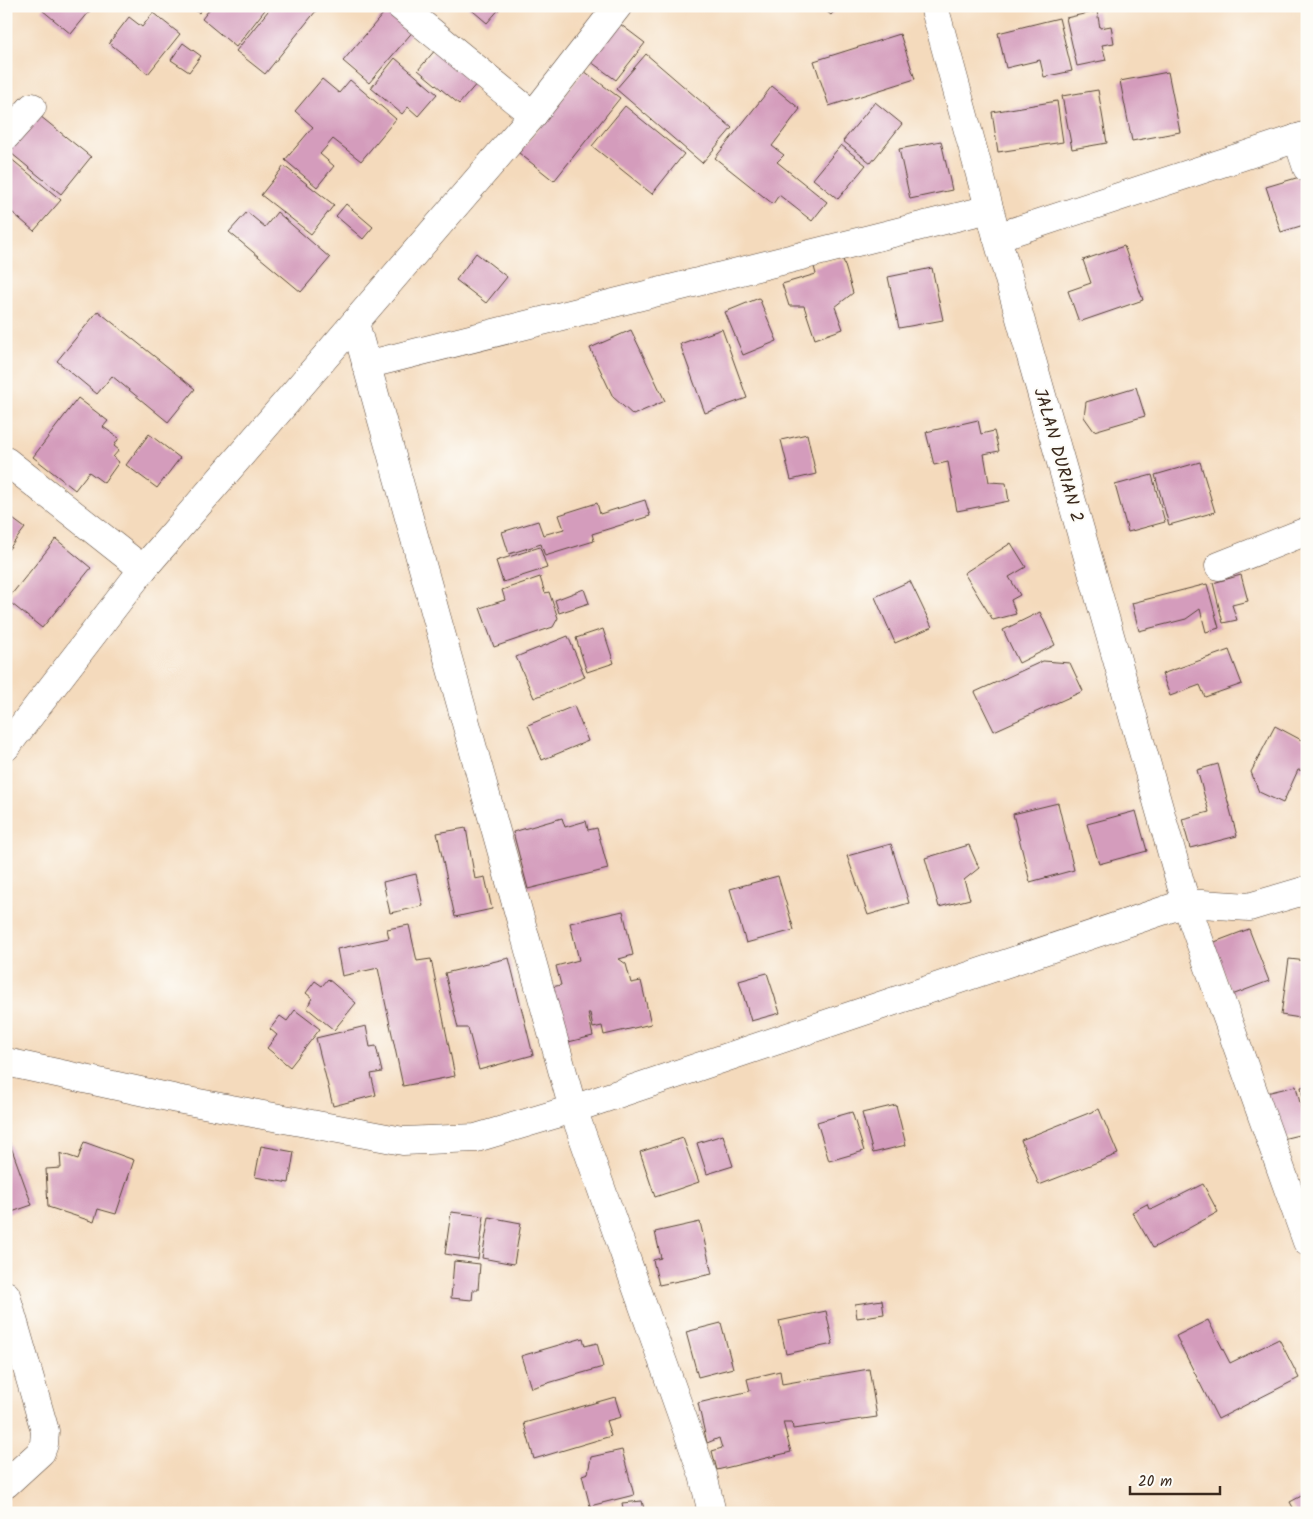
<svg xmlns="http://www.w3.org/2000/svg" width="1313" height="1519" viewBox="0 0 1313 1519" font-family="Kalam,sans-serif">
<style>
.building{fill:#d49cbc}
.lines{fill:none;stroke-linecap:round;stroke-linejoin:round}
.street-casing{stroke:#574436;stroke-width:29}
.secondary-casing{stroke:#574436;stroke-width:29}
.street{stroke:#fff;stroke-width:28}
.secondary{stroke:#fff;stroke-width:28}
.labels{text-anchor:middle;stroke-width:4;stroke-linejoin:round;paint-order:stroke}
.street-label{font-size:18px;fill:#3b2a1e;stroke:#fdfcf7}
</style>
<rect width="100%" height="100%" fill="#fdfcf7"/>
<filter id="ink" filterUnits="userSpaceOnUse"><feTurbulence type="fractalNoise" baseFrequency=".02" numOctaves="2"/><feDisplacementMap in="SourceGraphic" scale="10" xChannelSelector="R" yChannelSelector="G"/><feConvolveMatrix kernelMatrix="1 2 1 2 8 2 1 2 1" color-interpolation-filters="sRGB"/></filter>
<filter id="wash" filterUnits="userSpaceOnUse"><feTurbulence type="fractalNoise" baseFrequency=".0096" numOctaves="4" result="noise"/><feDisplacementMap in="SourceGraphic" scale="20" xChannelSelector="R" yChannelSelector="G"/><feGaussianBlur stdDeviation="1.12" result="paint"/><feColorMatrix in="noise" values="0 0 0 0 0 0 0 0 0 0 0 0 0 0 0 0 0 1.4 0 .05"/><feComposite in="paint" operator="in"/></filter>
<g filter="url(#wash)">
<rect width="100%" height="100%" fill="#f4dabc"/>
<g id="blocks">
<g class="building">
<polygon points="46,6 94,6 71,34 42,10"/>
<polygon points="191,6 204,6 199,13"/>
<polygon points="212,6 268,6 236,47 202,19"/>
<polygon points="272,6 320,6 265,74 236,51"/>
<polygon points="467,6 502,6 487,23"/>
<polygon points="820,6 838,6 831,15"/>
<polygon points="389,7 415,29 369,83 343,61"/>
<polygon points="1097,11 1100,28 1111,26 1114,43 1102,45 1106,60 1077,66 1066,18"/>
<polygon points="153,13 180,34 148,74 109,43 129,17 142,27"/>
<polygon points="1059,18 1072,71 1044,77 1040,60 1006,68 998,33"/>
<polygon points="616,21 645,43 616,80 587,59"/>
<polygon points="900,34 915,79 829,106 814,61"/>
<polygon points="183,43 201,56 189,72 171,60"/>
<polygon points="437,48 478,82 459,104 418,70"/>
<polygon points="646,54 732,128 702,163 616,89"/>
<polygon points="395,58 437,94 418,116 408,107 402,114 371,88"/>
<polygon points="584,71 620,98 554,181 519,153"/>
<polygon points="1168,72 1180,132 1132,141 1120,81"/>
<polygon points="322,79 339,93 350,80 396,119 361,161 333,139 320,154 334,166 317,187 285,160 313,127 295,111"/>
<polygon points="772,86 800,109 772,146 784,155 777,162 827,202 812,221 779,195 773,204 715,158"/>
<polygon points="1098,90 1107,143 1072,149 1062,96"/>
<polygon points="1057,101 1063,142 998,152 992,112"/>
<polygon points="875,102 902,124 871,163 843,141"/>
<polygon points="625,106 684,154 652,194 592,146"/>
<polygon points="35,112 91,157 61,194 6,149"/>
<polygon points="941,141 952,190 910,199 899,149"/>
<polygon points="841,145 866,165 838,199 813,179"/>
<polygon points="10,158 61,200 34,231 6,207 6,162"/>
<polygon points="284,166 334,205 311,234 261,195"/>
<polygon points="1303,176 1307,188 1307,224 1281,232 1266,187"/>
<polygon points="346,204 373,227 363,239 336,216"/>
<polygon points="247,212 265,227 277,212 330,258 301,292 229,232"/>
<polygon points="1124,246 1143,300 1079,322 1068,291 1091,283 1083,260"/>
<polygon points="476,253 507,277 486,303 456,280"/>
<polygon points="843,259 853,293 835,307 843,329 815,339 804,306 789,306 782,284 816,274 814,267"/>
<polygon points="932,268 943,320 899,328 888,277"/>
<polygon points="759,298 777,341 743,355 725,312"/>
<polygon points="98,311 195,389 168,422 112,376 97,394 57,361"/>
<polygon points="722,329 747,398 705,413 680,344"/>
<polygon points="631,330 665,401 633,415 613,397 590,348"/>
<polygon points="1136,387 1145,416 1094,431 1084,417 1086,402"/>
<polygon points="78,398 108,421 103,427 119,438 114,446 119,450 113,457 119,462 104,483 89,472 75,490 33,457"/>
<polygon points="978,420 981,434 994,431 999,451 984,454 989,482 1006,483 1009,501 957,511 948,462 934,465 926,432"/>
<polygon points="149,434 180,458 157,488 126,465"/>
<polygon points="807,434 816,474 791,480 781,440"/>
<polygon points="1200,462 1215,512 1169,525 1155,475"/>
<polygon points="1152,475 1165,522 1128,532 1115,485"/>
<polygon points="645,500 650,516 592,534 594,541 545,556 541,544 509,554 502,532 538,521 543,535 564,529 559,515 597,503 600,514"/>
<polygon points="6,514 25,528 8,550 6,550"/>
<polygon points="56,539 91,568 42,628 7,600"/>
<polygon points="1011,543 1026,567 1009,577 1020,595 1011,600 1016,614 993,620 964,573"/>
<polygon points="540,547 547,568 503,582 496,561"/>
<polygon points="1241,575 1248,601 1232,605 1237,620 1223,623 1213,583"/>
<polygon points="540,577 545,593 549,592 558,618 553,627 494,647 480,608 505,600 502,590"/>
<polygon points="910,581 932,627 895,643 875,597"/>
<polygon points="1207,584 1219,628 1206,632 1200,609 1186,619 1139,631 1132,603"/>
<polygon points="584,589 589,603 559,613 555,600"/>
<polygon points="1040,612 1055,645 1019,663 1003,630"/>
<polygon points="603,629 614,663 587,672 576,638"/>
<polygon points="568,636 585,677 534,698 516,657"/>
<polygon points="1229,650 1242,684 1205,697 1200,685 1170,696 1162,674"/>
<polygon points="1043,661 1070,663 1083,691 994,731 975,692"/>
<polygon points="574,706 588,741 542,760 528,725"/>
<polygon points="1275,726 1307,743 1307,769 1306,771 1298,770 1283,803 1259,792 1251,772"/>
<polygon points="1218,764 1237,836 1190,848 1182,819 1209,812 1197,770"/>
<polygon points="1058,803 1074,870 1030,882 1013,814"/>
<polygon points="1136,811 1147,851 1099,864 1087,824"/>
<polygon points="562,818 565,827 586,821 588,830 597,828 608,869 528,889 513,832"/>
<polygon points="466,828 475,879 485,877 492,909 455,917 437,833"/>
<polygon points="891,844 909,903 868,915 847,856"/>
<polygon points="969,845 979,868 964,880 970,899 939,907 925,858"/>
<polygon points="416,874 423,906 390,913 383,882"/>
<polygon points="778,876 794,930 746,943 730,889"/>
<polygon points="623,911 633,955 619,959 626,964 631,983 641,981 651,1024 604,1035 602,1026 593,1028 590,1013 588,1013 593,1036 560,1044 547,988 561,985 556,966 579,960 570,923"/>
<polygon points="409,925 417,961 431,959 455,1076 403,1086 378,968 342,976 337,949 389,938 387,929"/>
<polygon points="1249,929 1269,981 1232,995 1212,943"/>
<polygon points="509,958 533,1055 479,1070 468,1028 458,1028 445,973"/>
<polygon points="1289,959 1307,961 1307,1019 1281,1015"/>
<polygon points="767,973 780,1013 751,1021 739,981"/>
<polygon points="328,979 356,1003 334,1030 307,1008 312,998 306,993 315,981 322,986"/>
<polygon points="295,1010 320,1029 290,1067 267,1048 277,1035 270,1029 280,1016 287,1021"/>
<polygon points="366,1026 370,1047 376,1046 382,1072 371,1074 376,1095 333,1106 316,1038"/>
<polygon points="1296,1086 1307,1133 1274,1141 1262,1094"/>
<polygon points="1307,1086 1307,1115 1306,1115 1301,1087"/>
<polygon points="896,1105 906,1145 873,1153 862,1113"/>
<polygon points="1099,1109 1118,1154 1039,1185 1021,1140"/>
<polygon points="852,1112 864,1151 829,1161 817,1122"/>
<polygon points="6,1133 32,1205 6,1214"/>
<polygon points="723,1135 733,1166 707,1174 697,1143"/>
<polygon points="683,1138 699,1182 655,1197 640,1152"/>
<polygon points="84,1142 134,1160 116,1214 98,1209 94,1222 48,1207 46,1169 61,1168 60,1153 78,1159"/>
<polygon points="261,1146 294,1152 289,1183 255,1177"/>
<polygon points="1203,1184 1218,1212 1153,1248 1132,1212 1147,1204 1149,1209 1155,1208"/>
<polygon points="451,1212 484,1216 478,1259 445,1254"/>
<polygon points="489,1217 521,1223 514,1264 482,1258"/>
<polygon points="700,1222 712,1274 659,1285 653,1260 661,1258 655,1232"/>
<polygon points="454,1261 480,1264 478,1290 473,1290 472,1300 451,1298"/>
<polygon points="882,1300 884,1314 857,1318 855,1304"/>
<polygon points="826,1311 833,1344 786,1354 779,1321"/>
<polygon points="1208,1320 1230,1363 1279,1339 1299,1378 1218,1419 1176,1336"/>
<polygon points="721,1323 733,1368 698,1377 686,1332"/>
<polygon points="583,1338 585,1346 597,1343 603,1367 531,1388 521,1356"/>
<polygon points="869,1369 877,1417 793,1429 792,1422 783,1422 791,1452 717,1470 712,1451 722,1448 719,1438 707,1443 698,1403 750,1391 747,1379 780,1371 782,1384"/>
<polygon points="615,1397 621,1417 606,1421 611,1436 534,1459 524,1423"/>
<polygon points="622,1450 634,1495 590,1506 582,1475 588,1473 591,1457"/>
<polygon points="1307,1493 1307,1513 1296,1513 1290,1502"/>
<polygon points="642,1501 645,1513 624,1513 622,1503"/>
</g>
</g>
</g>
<g filter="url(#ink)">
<use href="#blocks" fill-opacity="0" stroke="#574436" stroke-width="1"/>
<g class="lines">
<g class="street-casing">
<g id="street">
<polyline points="400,6 533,115"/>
<polyline points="934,6 997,237 1186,903 1307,1242"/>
<polyline points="6,136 32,107"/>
<polyline points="1297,138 1307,168"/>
<polyline points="997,237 1307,135"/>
<polyline points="355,323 573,1109 703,1475 712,1513"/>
<polyline points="366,365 989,209"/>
<polyline points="6,461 143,569"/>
<polyline points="1219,566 1307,531"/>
<polyline points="6,747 143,569 533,115 618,6"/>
<polyline points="6,1295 45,1431 44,1444 41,1452 6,1484"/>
</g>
</g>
<g class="secondary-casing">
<polyline id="secondary" points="6,1062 177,1099 403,1141 476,1138 573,1109 1186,903 1249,907 1307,890"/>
</g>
<use href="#street" class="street"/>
<use href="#secondary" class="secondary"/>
</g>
</g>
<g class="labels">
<g class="street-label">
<text transform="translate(1059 455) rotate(74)" y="6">JALAN DURIAN 2</text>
</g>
</g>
<rect width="1313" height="1519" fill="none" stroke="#fdfcf7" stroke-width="25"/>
<path d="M1130 1486v8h90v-8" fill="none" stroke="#3b2a1e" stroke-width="2.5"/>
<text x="1138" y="1486" font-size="15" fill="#3b2a1e" stroke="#fdfcf7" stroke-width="4" paint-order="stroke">20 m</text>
</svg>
